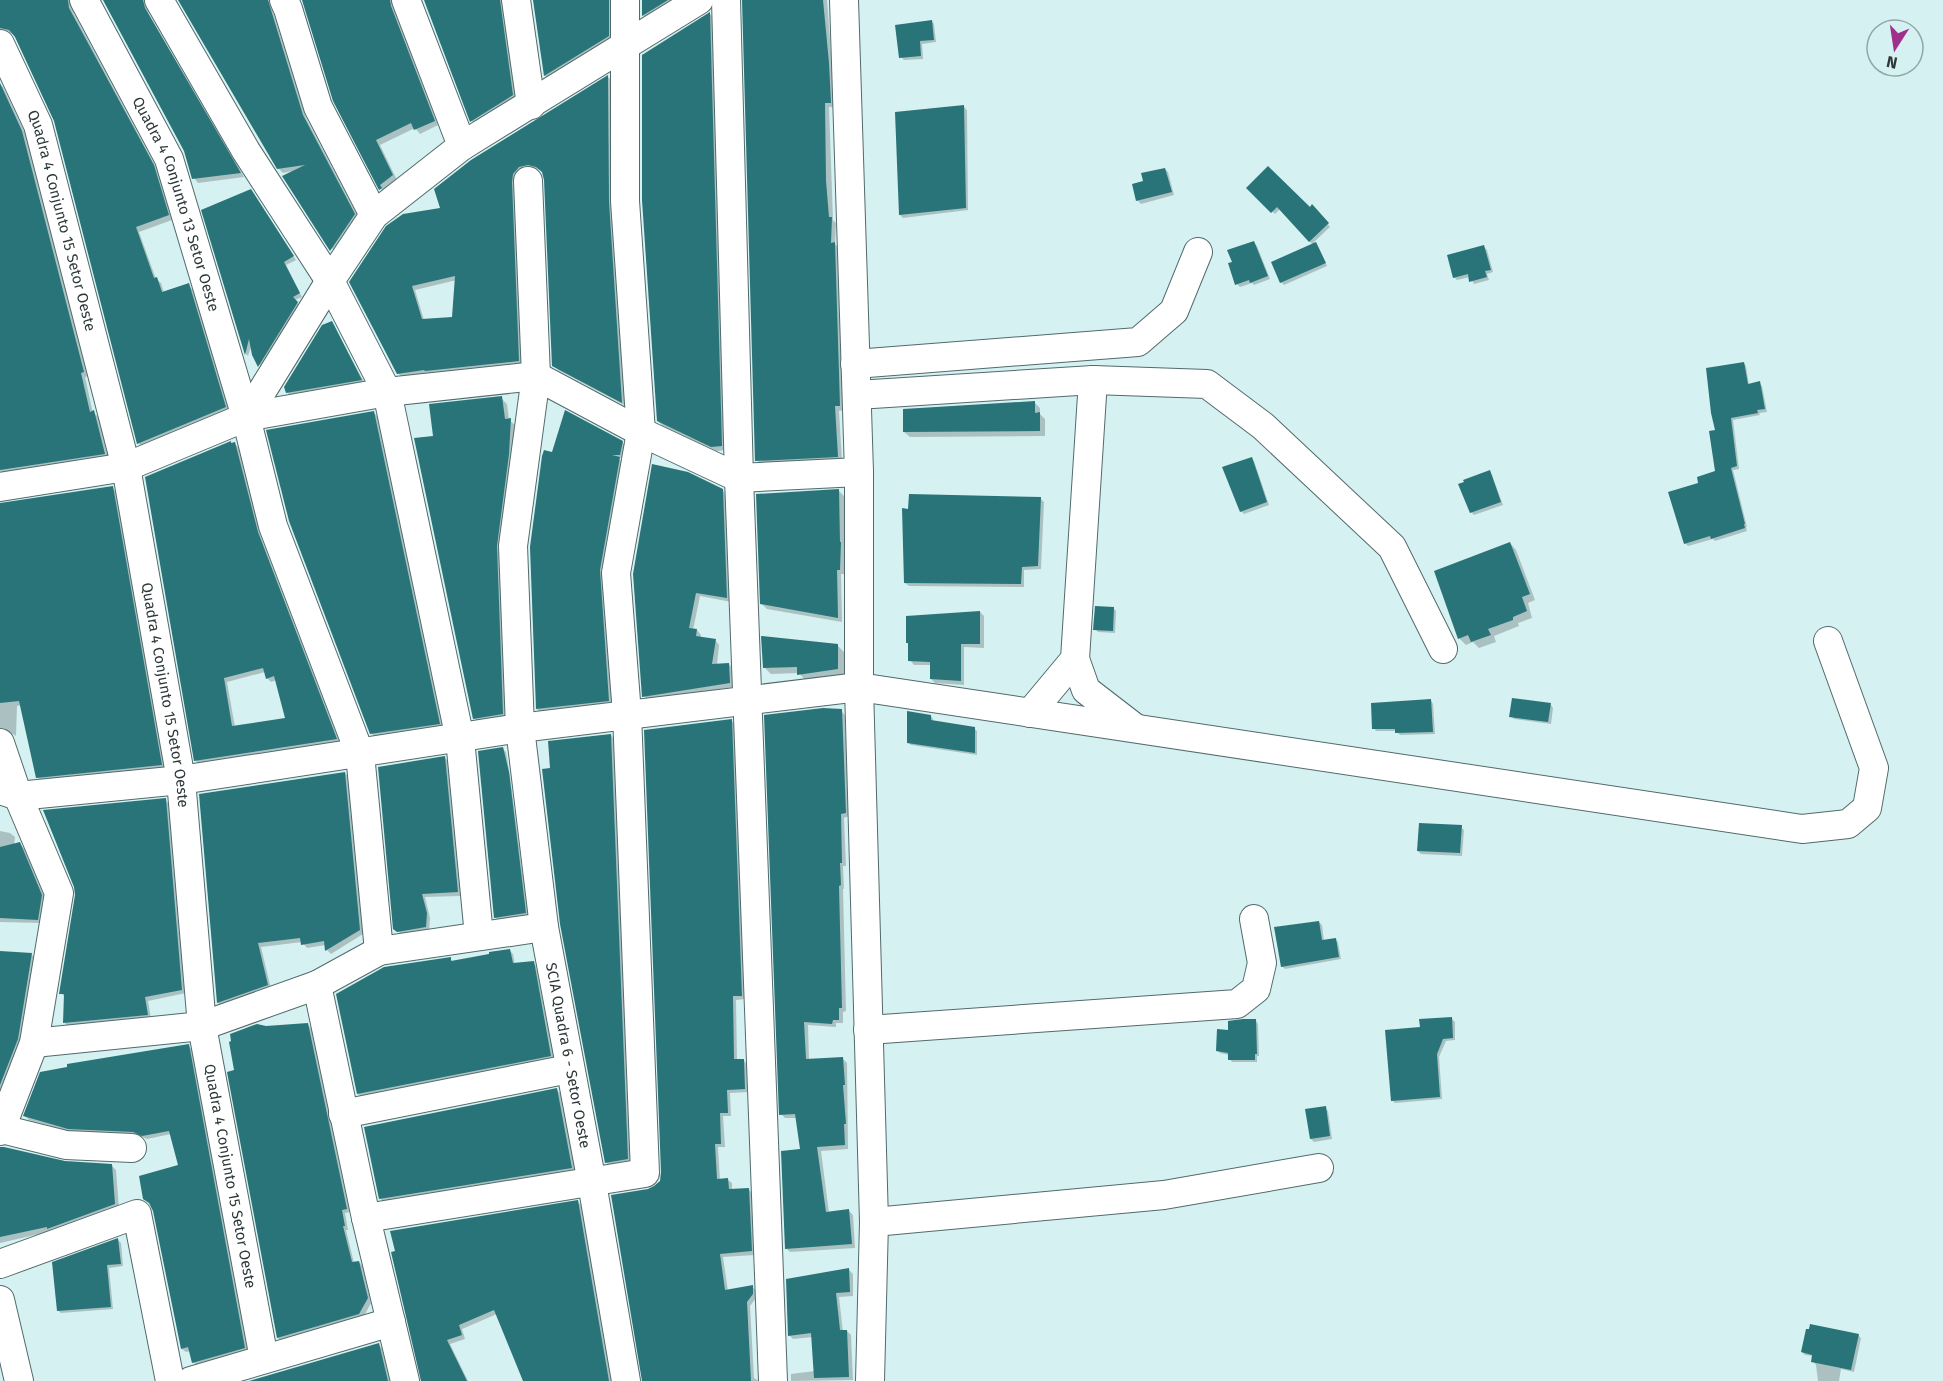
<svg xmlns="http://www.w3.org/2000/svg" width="1943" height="1381" viewBox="0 0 1943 1381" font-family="'Fira Sans',sans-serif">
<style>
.shadow{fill:#0003;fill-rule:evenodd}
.building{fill:#297478;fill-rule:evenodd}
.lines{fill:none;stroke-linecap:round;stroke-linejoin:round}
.minor-casing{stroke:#526a6b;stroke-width:30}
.minor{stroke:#fff;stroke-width:28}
.labels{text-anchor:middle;stroke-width:6;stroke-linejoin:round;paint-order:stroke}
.street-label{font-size:15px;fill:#2d3839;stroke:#d6f1f2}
</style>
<rect width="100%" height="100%" fill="#d6f1f2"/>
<g class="shadow">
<polygon points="0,0 73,0 72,4 74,14 158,171 172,220 139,232 156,279 161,283 164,293 188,285 193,290 230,412 143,448 139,444 55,120 14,34 2,32 0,30"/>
<polygon points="104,0 148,0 147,5 149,14 244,177 198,183 194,178 185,151"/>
<polygon points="180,0 273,0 273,12 306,118 359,219 336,254 284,176 292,171 283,173 278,168"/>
<polygon points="303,0 395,0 395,12 438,125 420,134 415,128 380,145 397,180 385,193 381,189"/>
<polygon points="425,0 505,0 517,100 476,125 472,121"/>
<polygon points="534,0 614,0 613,41 549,80 545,76"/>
<polygon points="643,0 679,0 647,20 643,15"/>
<polygon points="744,0 827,0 831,53 832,55 835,107 829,107 833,220 836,223 835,244 839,249 844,410 839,411 842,461 761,465 757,460"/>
<polygon points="710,14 714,18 726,450 717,451 663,426 658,421"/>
<polygon points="932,21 934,24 936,42 922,44 923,59 904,60 901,57"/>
<path d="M608,77L612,81L626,406L558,370L554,365L546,180L542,170L533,168L523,171L522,365L430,375L428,373L402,378L398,373L351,282L442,209L472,161ZM457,280L454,318L424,320L415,290Z"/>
<polygon points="0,84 3,87 27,137 88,376 85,377 93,413 99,417 109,458 4,475 0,471"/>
<polygon points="964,107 967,110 968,210 903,218 900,215"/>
<polygon points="1165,169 1168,172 1174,195 1141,204 1138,201 1134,185 1144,182"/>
<polygon points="1248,188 1309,209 1312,206 1330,227 1314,242 1318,247 1327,266 1284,285 1281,282 1313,245 1280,209 1275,214"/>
<polygon points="254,194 296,260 286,265 302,297 295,300 300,306 262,368 253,354 252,344 248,356 246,354 203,211"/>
<polygon points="1254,243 1257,246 1270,279 1254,285 1252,283 1240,287 1237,284 1234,263"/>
<polygon points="1484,247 1487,250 1493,272 1487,274 1489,280 1474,284 1470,277 1457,280 1454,277"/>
<polygon points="332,323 364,382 290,395 287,392"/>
<polygon points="1744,363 1746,366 1749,385 1759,383 1762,386 1767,412 1759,413 1760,415 1733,420 1739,469 1733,470 1747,527 1746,527 1747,531 1715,541 1713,539 1688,546 1685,543 1700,484 1716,472 1717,431"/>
<polygon points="501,398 507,404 509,420 516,426 508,720 480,724 474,718"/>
<polygon points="1035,403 1040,408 1040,414 1045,419 1045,436 910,437 904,432"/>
<polygon points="374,413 378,417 443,727 376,738 371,733"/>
<polygon points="622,442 625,445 623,457 618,458 622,462 602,574 612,703 540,712 537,709 553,454"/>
<path d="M235,444L239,448L261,537L340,743L200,765L196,761ZM265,672L267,678L271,682L277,680L287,720L235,727L227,682Z"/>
<polygon points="1251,458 1254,461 1269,505 1244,514 1241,511"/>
<polygon points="1489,472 1492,475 1503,505 1474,515 1471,512"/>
<polygon points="112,487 116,492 165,769 42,781 37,777 21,705 17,706 16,736 8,731 0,731 0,504"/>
<polygon points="722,490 727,495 731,602 700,596 693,630 697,630 701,635 701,638 715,640 719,645 717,665 729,664 733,669 734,687 648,700 644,696"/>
<polygon points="839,491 844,496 845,548 845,574 841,574 842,622 767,609 762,604"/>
<polygon points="1040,498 1044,502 1041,569 1024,570 1024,587 909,586 905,583"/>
<polygon points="1510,543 1516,550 1535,600 1528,603 1532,618 1518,623 1519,626 1494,636 1496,642 1479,648 1473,642 1466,645 1459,638"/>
<polygon points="1113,608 1116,611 1115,633 1098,632 1095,629"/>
<polygon points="980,612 984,616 984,648 964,647 964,685 935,683 931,679 931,665 914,665 910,660 910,645 907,643"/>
<polygon points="837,645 844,652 844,676 806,681 799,673 771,674 764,667"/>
<polygon points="1431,701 1433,704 1435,734 1400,735 1396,731 1376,731 1374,728"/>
<polygon points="1551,705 1553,708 1551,724 1514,719 1511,716"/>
<polygon points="841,711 845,715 849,816 844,818 846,866 843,866 844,889 843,889 846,1011 843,1012 843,1023 836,1023 836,1027 808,1025 809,1060 843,1059 847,1063 848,1149 821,1151 829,1213 849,1211 853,1215 855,1248 790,1252 786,1248 802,1150 797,1118 785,1118 781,1114"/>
<polygon points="931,716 933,719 933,722 974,728 977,731 977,755 911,745 908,742"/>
<polygon points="731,721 735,724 745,999 736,1000 737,1061 744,1061 748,1065 749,1092 730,1093 731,1116 723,1116 725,1147 718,1147 720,1180 728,1180 732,1183 732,1191 749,1190 753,1194 755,1255 723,1257 728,1291 752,1287 756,1290 756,1298 750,1306 754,1378 759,1381 644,1381 648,1191 661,1181"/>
<polygon points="611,735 614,739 631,1162 610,1166 606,1162 552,769"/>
<polygon points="503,749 506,752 510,776 528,915 498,920 495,917"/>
<polygon points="445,758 448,761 461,896 425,897 430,918 429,931 402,935 395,928"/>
<polygon points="345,773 349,777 363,934 331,954 327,950 326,945 307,948 302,942 261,947 271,989 222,1007 218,1003"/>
<polygon points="165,800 169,804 186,993 148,1001 151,1018 68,1027 65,1023 65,997 61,993"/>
<polygon points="1461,827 1464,830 1462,856 1421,854 1418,851"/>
<polygon points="0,831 10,833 15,837 14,845 19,844 24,848 46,900 42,923 0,922"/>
<polygon points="1319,922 1322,925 1324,941 1335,940 1338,942 1341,959 1285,969 1282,966"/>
<polygon points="509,950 513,954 515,965 533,962 536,966 554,1059 362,1097 358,1094 450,959 454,962"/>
<polygon points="0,953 32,955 36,959 22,1044 0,1102"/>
<polygon points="1452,1019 1455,1022 1455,1040 1446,1041 1439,1057 1442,1099 1395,1103 1392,1100 1421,1029"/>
<polygon points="1256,1021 1258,1024 1259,1056 1257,1056 1257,1062 1232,1062 1230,1059 1229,1055 1220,1053 1217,1050 1229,1031"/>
<polygon points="308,1025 312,1029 350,1212 345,1213 348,1230 346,1230 354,1263 359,1262 363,1266 371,1303 363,1318 282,1342 278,1338 229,1073 236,1072 266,1028"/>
<polygon points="188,1046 192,1049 248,1352 198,1366 194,1363 191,1351 186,1352 182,1349 155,1210 180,1166 171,1134 147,1139 138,1135 73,1132 29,1120 25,1116"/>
<polygon points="557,1090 561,1094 576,1172 384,1203 380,1198"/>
<polygon points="1325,1108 1328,1111 1332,1139 1314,1142 1311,1139"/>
<polygon points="65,1163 111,1165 116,1170 119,1209 52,1231 0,1243 0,1174"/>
<polygon points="578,1202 582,1206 612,1381 525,1381 497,1314 462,1329 465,1339 450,1344 468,1381 422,1381 393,1253"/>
<polygon points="118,1240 121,1243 123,1266 109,1268 113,1309 61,1313 58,1310"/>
<polygon points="849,1270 853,1274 853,1296 839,1297 843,1332 847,1331 851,1335 853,1380 791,1381 791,1374 815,1371 813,1337 793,1339 789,1335"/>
<polygon points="1858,1335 1861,1338 1854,1372 1841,1369 1839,1381 1818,1381 1816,1365 1813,1361 1814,1356 1805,1355 1802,1352"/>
<polygon points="378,1344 382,1348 390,1381 255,1381"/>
</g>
<g class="building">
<polygon points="0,0 68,0 69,8 154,165 169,215 136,227 154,278 157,277 162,292 189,283 226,407 137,444 54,121 15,37 9,30 0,28"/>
<polygon points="103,0 143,0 145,8 241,173 192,179 184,151"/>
<polygon points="178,0 268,0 303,115 355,214 330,251 282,176 305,165 277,169"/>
<polygon points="302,0 390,0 391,6 435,121 414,130 411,123 376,140 393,175 380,185 382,188 379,190 333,101"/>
<polygon points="424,0 500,0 513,95 470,122"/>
<polygon points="533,0 609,0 609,36 544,76"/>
<polygon points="642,0 668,0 642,16"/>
<polygon points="742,0 823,0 829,63 831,103 825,103 826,181 829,217 832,217 831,243 835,242 840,406 835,406 838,457 755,461"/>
<polygon points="710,12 722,446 711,447 657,421 642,200 642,55"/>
<polygon points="932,20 934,40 920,41 921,56 899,58 895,25"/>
<path d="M608,75L609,202L622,403L552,366L544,180L542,172L536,167L528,165L519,167L513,174L512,182L519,361L425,371L424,370L397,374L349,282L386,226L403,214L440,208L434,189L471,160ZM455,276L452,317L422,319L412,286Z"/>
<polygon points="0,83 22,131 84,372 81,373 90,412 94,410 105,454 0,470"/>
<polygon points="964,105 966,208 899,215 895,112"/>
<polygon points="1268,166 1310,207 1312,204 1329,223 1309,242 1277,207 1271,213 1246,188"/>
<polygon points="1165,168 1172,192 1136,201 1132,184 1143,181 1141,173"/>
<polygon points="251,189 294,256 284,262 300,293 293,297 298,302 258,367 252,355 249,339 245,355 201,210"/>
<polygon points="1254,241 1268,276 1250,283 1249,280 1235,285 1228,263 1232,262 1227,250"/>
<polygon points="1316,242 1326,263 1280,283 1271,262"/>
<polygon points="1484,245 1491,270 1485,271 1487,277 1469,282 1468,274 1453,278 1447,255"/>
<polygon points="332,321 362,380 286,393 284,387 322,325"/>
<polygon points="1744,362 1748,384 1760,381 1765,409 1757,410 1758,413 1731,418 1737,466 1731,468 1745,524 1744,524 1745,528 1711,539 1710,536 1684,544 1668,492 1698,483 1697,477 1715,471 1709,431 1715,430 1711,413 1706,368"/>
<polygon points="502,396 505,419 511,418 509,454 497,546 503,714 473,719 414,438 433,436 429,404"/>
<polygon points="1035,401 1035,413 1040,412 1040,431 903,432 903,409"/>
<polygon points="565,410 623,441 620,455 612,455 620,457 600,570 609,701 536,709 530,547 542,456 544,450 552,452"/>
<polygon points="374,411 440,724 370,734 289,521 266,430"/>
<path d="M231,441V443L235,442L258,532L337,739L194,761L145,477ZM263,668L266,679L274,676L285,718L232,726L224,678Z"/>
<polygon points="1252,457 1267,502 1240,512 1222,467"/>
<polygon points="652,464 688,472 723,489 727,598 696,593 689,628 697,629 696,636 716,639 712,664 729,663 730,683 642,697 633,574"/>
<polygon points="1490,470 1501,502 1470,513 1458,484 1464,482 1463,480"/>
<polygon points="113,486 162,765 36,778 19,701 0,703 0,503"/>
<polygon points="839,489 840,542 841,542 840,570 837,570 838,618 760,604 756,494"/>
<polygon points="909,494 1041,497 1038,566 1022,567 1021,584 904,583 902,508 908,509"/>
<polygon points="1510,542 1530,594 1522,597 1527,611 1513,617 1513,620 1488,629 1491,635 1471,642 1468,635 1458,639 1434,571"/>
<polygon points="1095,606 1114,607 1113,631 1093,630"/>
<polygon points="980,611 980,644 961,644 961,681 930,679 930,662 908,661 908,643 906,643 906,616"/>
<polygon points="761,636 838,644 838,669 797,675 797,667 763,668"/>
<polygon points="1512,698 1551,703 1548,722 1509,717"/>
<polygon points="1431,699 1433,732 1395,733 1395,729 1372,729 1371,703"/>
<polygon points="823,708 842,709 846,813 841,814 842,863 840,863 841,885 839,886 842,1008 839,1008 839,1020 833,1020 832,1024 804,1022 806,1059 843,1057 845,1085 843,1085 846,1124 844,1124 845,1145 817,1147 826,1212 849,1209 852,1244 785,1249 781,1151 800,1149 795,1114 779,1115 764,715"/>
<polygon points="907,711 931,715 931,720 975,727 975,753 907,743"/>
<polygon points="732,719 742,996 733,996 734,1059 744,1059 745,1089 727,1090 728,1113 720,1113 721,1144 715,1144 717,1179 728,1178 729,1189 749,1188 752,1251 720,1254 725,1290 753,1285 753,1294 747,1302 751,1381 642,1381 611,1195 648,1189 654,1186 660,1181 661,1172 644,730"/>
<polygon points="611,734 628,1159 605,1163 560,924 542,769 550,768 548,741"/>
<polygon points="503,747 509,772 526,913 494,918 478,751"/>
<polygon points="445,756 458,892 422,894 427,913 426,927 397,932 393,929 378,767"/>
<polygon points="345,772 360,930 325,951 324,941 301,945 300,938 258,943 268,985 217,1003 199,794"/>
<polygon points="166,798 182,990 145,997 148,1015 63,1023 64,994 59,994 75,895 74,887 43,810"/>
<polygon points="1419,823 1462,825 1460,853 1417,851"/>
<polygon points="20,842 42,895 38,920 0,918 0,847"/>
<polygon points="1319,921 1322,940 1336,938 1339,957 1281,967 1274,927"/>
<polygon points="510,949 513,963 534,961 551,1056 357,1094 336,994 384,967 451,957 451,961 489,954 489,952"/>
<polygon points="0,951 32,953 18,1039 0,1085"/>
<polygon points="1452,1017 1453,1038 1443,1039 1437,1054 1440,1097 1391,1101 1385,1030 1420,1027 1419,1019"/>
<polygon points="1243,1019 1256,1019 1257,1054 1255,1054 1255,1060 1228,1060 1228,1053 1216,1051 1217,1029 1228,1030 1228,1021"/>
<polygon points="308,1023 347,1209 342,1210 345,1226 343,1226 352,1262 359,1261 368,1298 359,1314 277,1338 227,1072 234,1070 229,1042 231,1041 230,1034 257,1024 266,1026"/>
<polygon points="189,1044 245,1348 192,1363 188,1347 181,1349 153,1211 149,1203 143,1199 139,1176 178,1165 169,1131 142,1136 133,1132 68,1129 23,1116 40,1072 67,1067 67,1064"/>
<polygon points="557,1088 572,1168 379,1199 364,1127"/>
<polygon points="1326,1106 1330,1136 1310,1139 1305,1109"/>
<polygon points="0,1147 4,1147 65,1161 112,1164 115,1204 47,1229 47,1227 0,1237"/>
<polygon points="578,1200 609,1381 523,1381 494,1310 459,1325 462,1335 447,1340 467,1381 421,1381 391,1252 395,1251 390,1231"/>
<polygon points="118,1238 121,1264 107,1265 111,1307 57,1311 52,1262"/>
<polygon points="849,1268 850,1292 836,1293 840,1330 847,1330 849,1377 814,1378 811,1333 788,1336 786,1279"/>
<polygon points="1810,1324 1859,1334 1851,1370 1811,1362 1812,1355 1801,1352 1806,1329 1809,1329"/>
<polygon points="379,1343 388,1381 249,1381"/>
</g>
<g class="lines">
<g class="minor-casing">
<g id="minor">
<path id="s1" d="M84,0L169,159L246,417L273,526L360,754L379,951"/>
<polyline points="159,0 246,151 330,281 387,392 460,739 479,936"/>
<polyline points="284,0 288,9 318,107 374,215"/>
<polyline points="406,0 462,146"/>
<polyline points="516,0 531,105"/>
<polyline points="726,0 739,478 773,1381"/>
<polyline points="844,0 859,472 859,687 874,1222 870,1381"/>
<path id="s2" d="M0,44L38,125L126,467L181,780L202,1026L264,1359"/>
<path id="s3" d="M528,181L536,376L513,546L520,728L544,927L592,1183L626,1381"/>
<polyline points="855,364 1138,342 1174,311 1198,252"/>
<polyline points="857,395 1093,380 1207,384 1263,426 1392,547 1443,649"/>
<polyline points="246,417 330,281 374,215 462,146 699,0"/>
<polyline points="0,487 126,467 246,417 387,392 536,376 641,432 739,478 859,472"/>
<polyline points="1075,659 1086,690 1134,727"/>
<polyline points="1030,713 1075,659 1093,380"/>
<polyline points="0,743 18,796 59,893 34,1043 0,1131"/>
<polyline points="0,790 18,796 181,780 520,728 859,687 1802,829 1848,824 1867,808 1874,768 1828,641"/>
<polyline points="317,985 366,1218 405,1381"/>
<polyline points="868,1030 1237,1004 1256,989 1262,963 1254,919"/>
<polyline points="34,1043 202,1026 317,985 379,951 544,927"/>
<polyline points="343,1114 569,1069"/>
<polyline points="2,1129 66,1145 132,1148"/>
<polyline points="366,1218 645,1173 627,714 616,573 641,432 625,201 625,0"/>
<polyline points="874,1222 1164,1195 1319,1168"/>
<polyline points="0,1264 137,1214 170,1381"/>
<polyline points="0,1300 19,1381"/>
<polyline points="191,1381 391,1322"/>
</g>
</g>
<use href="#minor" class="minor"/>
</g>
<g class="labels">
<g class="street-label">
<text dy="5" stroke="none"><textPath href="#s1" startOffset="225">Quadra 4 Conjunto 13 Setor Oeste</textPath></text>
<text dy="5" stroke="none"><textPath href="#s2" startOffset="188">Quadra 4 Conjunto 15 Setor Oeste</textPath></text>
<text dy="5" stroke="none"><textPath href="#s2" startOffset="674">Quadra 4 Conjunto 15 Setor Oeste</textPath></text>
<text dy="5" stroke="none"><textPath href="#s3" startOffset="880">SCIA Quadra 6 - Setor Oeste</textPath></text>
<text dy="5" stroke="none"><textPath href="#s2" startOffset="1160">Quadra 4 Conjunto 15 Setor Oeste</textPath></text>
</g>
</g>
<g transform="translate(1895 48) rotate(192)"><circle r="28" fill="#d6f1f2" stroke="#92a7a8" stroke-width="1.5"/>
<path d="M0-4.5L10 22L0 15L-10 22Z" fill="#a1308c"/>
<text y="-9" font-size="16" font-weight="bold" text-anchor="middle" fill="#2d3839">N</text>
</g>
</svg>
